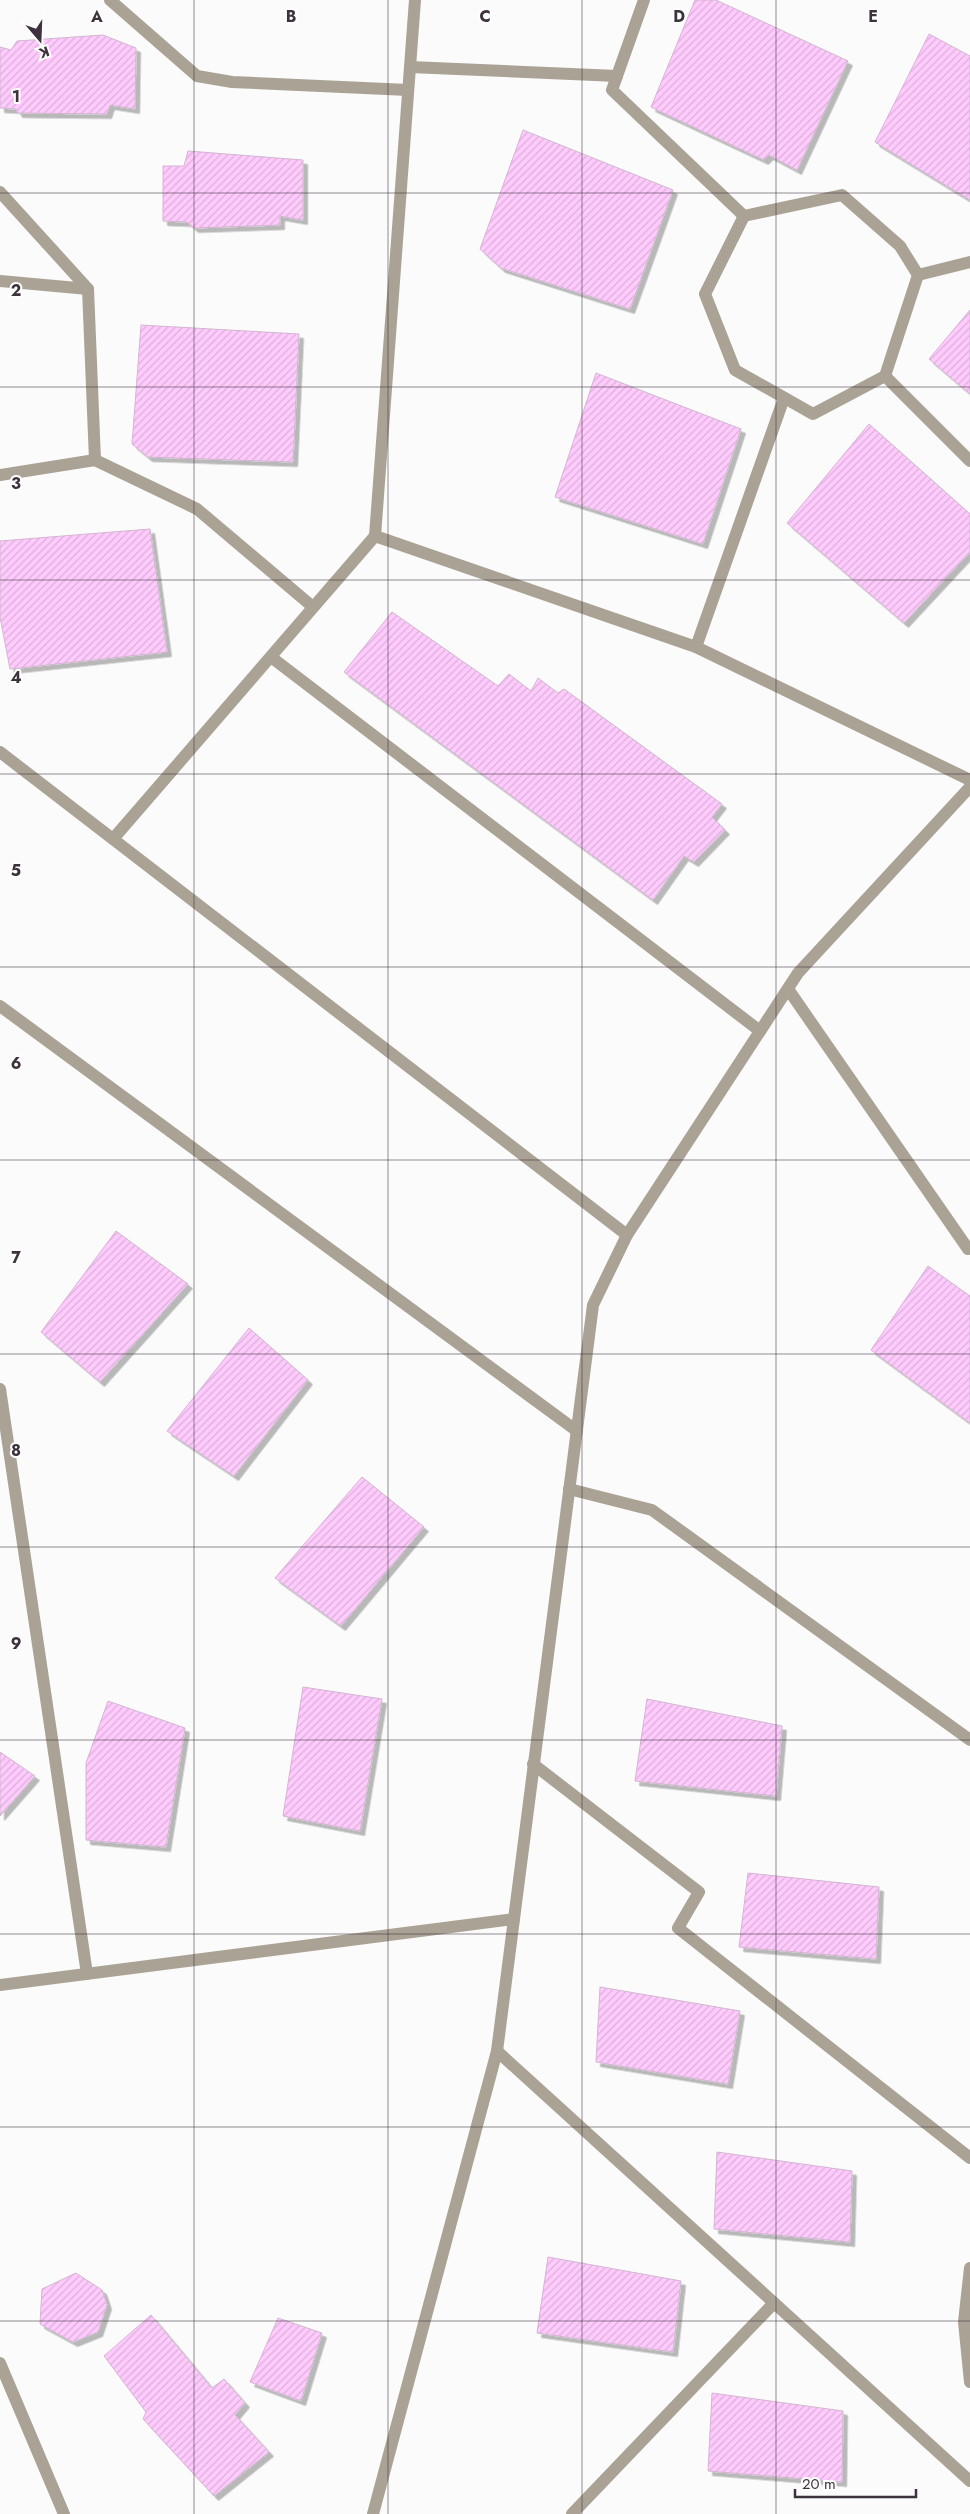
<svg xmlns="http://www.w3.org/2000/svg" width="970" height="2514" viewBox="0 0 970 2514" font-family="Jost,sans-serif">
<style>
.building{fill:url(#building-hatch);stroke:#d2b5d1;filter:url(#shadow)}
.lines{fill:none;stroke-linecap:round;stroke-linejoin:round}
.minor{stroke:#aaa294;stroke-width:12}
.grid{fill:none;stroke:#3d323d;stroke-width:1;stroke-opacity:0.55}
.grid-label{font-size:16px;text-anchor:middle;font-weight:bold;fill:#3d323d;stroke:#fff;stroke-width:4;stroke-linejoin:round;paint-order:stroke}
</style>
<defs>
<pattern id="building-hatch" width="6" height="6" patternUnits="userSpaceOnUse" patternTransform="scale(1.25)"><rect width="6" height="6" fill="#ffcbfd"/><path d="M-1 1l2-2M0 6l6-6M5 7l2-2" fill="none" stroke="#dbafda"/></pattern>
<filter id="shadow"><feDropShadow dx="4.5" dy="4.5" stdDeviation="0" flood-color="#0004"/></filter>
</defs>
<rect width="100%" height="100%" fill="#fbfbfb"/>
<g class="building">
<polygon points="695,0 716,0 848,61 797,170 769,155 764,160 651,107"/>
<polygon points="929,34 970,56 970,200 875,142"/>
<polygon points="103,35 136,48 135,109 110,105 107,114 18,113 16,109 0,108 0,47 11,50 17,41"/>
<polygon points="523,130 673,190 630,309 501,268 480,249"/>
<polygon points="188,151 303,160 303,220 280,216 280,225 194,228 187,222 163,221 163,166 184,166"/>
<polygon points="970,310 970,394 929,359"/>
<polygon points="141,325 299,334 293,462 148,457 132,444"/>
<polygon points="596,373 741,429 703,544 555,497"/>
<polygon points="869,424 970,514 970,552 904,623 787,523"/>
<polygon points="150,529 167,652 10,669 0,617 0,541"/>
<polygon points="392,612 498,686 509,674 531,691 538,678 558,693 564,689 722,804 712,817 725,830 694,862 684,856 653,900 344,672"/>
<polygon points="116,1231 188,1284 100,1382 41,1332"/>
<polygon points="928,1266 970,1296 970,1423 871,1350"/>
<polygon points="249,1328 308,1380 234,1476 167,1431"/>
<polygon points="362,1477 424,1527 341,1626 275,1578"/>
<polygon points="303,1687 382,1699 360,1831 283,1816"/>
<polygon points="647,1699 782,1726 776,1796 635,1781"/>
<polygon points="108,1701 185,1728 166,1847 86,1840 86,1763"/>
<polygon points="0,1752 35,1776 0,1816"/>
<polygon points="748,1873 879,1887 876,1959 739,1947"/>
<polygon points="600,1987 740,2011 728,2084 596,2062"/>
<polygon points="717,2152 852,2171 850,2242 714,2229"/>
<polygon points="548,2257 681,2281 673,2352 537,2333"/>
<polygon points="76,2273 102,2290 107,2305 98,2332 73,2342 40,2324 42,2289"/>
<polygon points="151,2315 212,2388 224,2379 245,2403 235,2415 269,2452 214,2496 143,2419 146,2412 104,2356"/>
<polygon points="278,2318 322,2333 301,2401 250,2382"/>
<polygon points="712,2393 843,2411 842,2482 708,2471"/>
</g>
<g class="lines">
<g class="minor">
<polyline points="110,0 197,76 232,82 408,90"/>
<polyline points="644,0 612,90 744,216"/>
<polyline points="410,67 617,76"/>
<polyline points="0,192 88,289 95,460"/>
<polygon points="842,195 900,246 918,275 885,376 813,414 735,370 705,294 744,216"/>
<polyline points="918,275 970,262"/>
<polyline points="0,281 88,289"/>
<polyline points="885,376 970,461"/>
<polyline points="0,475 95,460 197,509 313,607"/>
<polyline points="375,536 415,0"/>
<polyline points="696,647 784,398"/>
<polyline points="271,657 760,1031"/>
<polyline points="0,752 627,1235"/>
<polyline points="113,839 375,536 696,647 970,780"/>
<polyline points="788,989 968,1249"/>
<polyline points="0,1006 577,1431"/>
<polyline points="0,1389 87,1974"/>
<polyline points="569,1489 652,1510 970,1740"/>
<polyline points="533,1764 699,1892 678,1928 970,2158"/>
<polyline points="0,1985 514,1919"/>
<polyline points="497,2051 970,2481"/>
<polyline points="970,2268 964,2322 970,2382"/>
<polyline points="0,2363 64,2514"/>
<polyline points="373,2514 497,2051 593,1305 627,1235 798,973 970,787"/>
<polyline points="572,2514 774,2303"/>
</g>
</g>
<path class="grid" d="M194,0V2514M388,0V2514M582,0V2514M776,0V2514M0,193H970M0,387H970M0,580H970M0,774H970M0,967H970M0,1160H970M0,1354H970M0,1547H970M0,1740H970M0,1934H970M0,2127H970M0,2321H970"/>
<g class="grid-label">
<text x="97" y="22">A</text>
<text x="291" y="22">B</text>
<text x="485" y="22">C</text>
<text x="679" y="22">D</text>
<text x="873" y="22">E</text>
<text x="16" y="102">1</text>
<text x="16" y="296">2</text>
<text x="16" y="489">3</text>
<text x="16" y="683">4</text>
<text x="16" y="876">5</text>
<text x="16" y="1069">6</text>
<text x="16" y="1263">7</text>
<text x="16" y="1456">8</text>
<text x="16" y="1649">9</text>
</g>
<g transform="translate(40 40) rotate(161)" stroke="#ffffff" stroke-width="4" paint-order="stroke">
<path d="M0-4L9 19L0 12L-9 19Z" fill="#3d323d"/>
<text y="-8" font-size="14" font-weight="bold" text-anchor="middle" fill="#3d323d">K</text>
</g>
<path d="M795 2489v8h121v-8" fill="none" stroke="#3d323d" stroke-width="2.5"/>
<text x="802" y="2489" font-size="15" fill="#3d323d" stroke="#ffffff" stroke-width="4" paint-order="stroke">20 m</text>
</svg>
